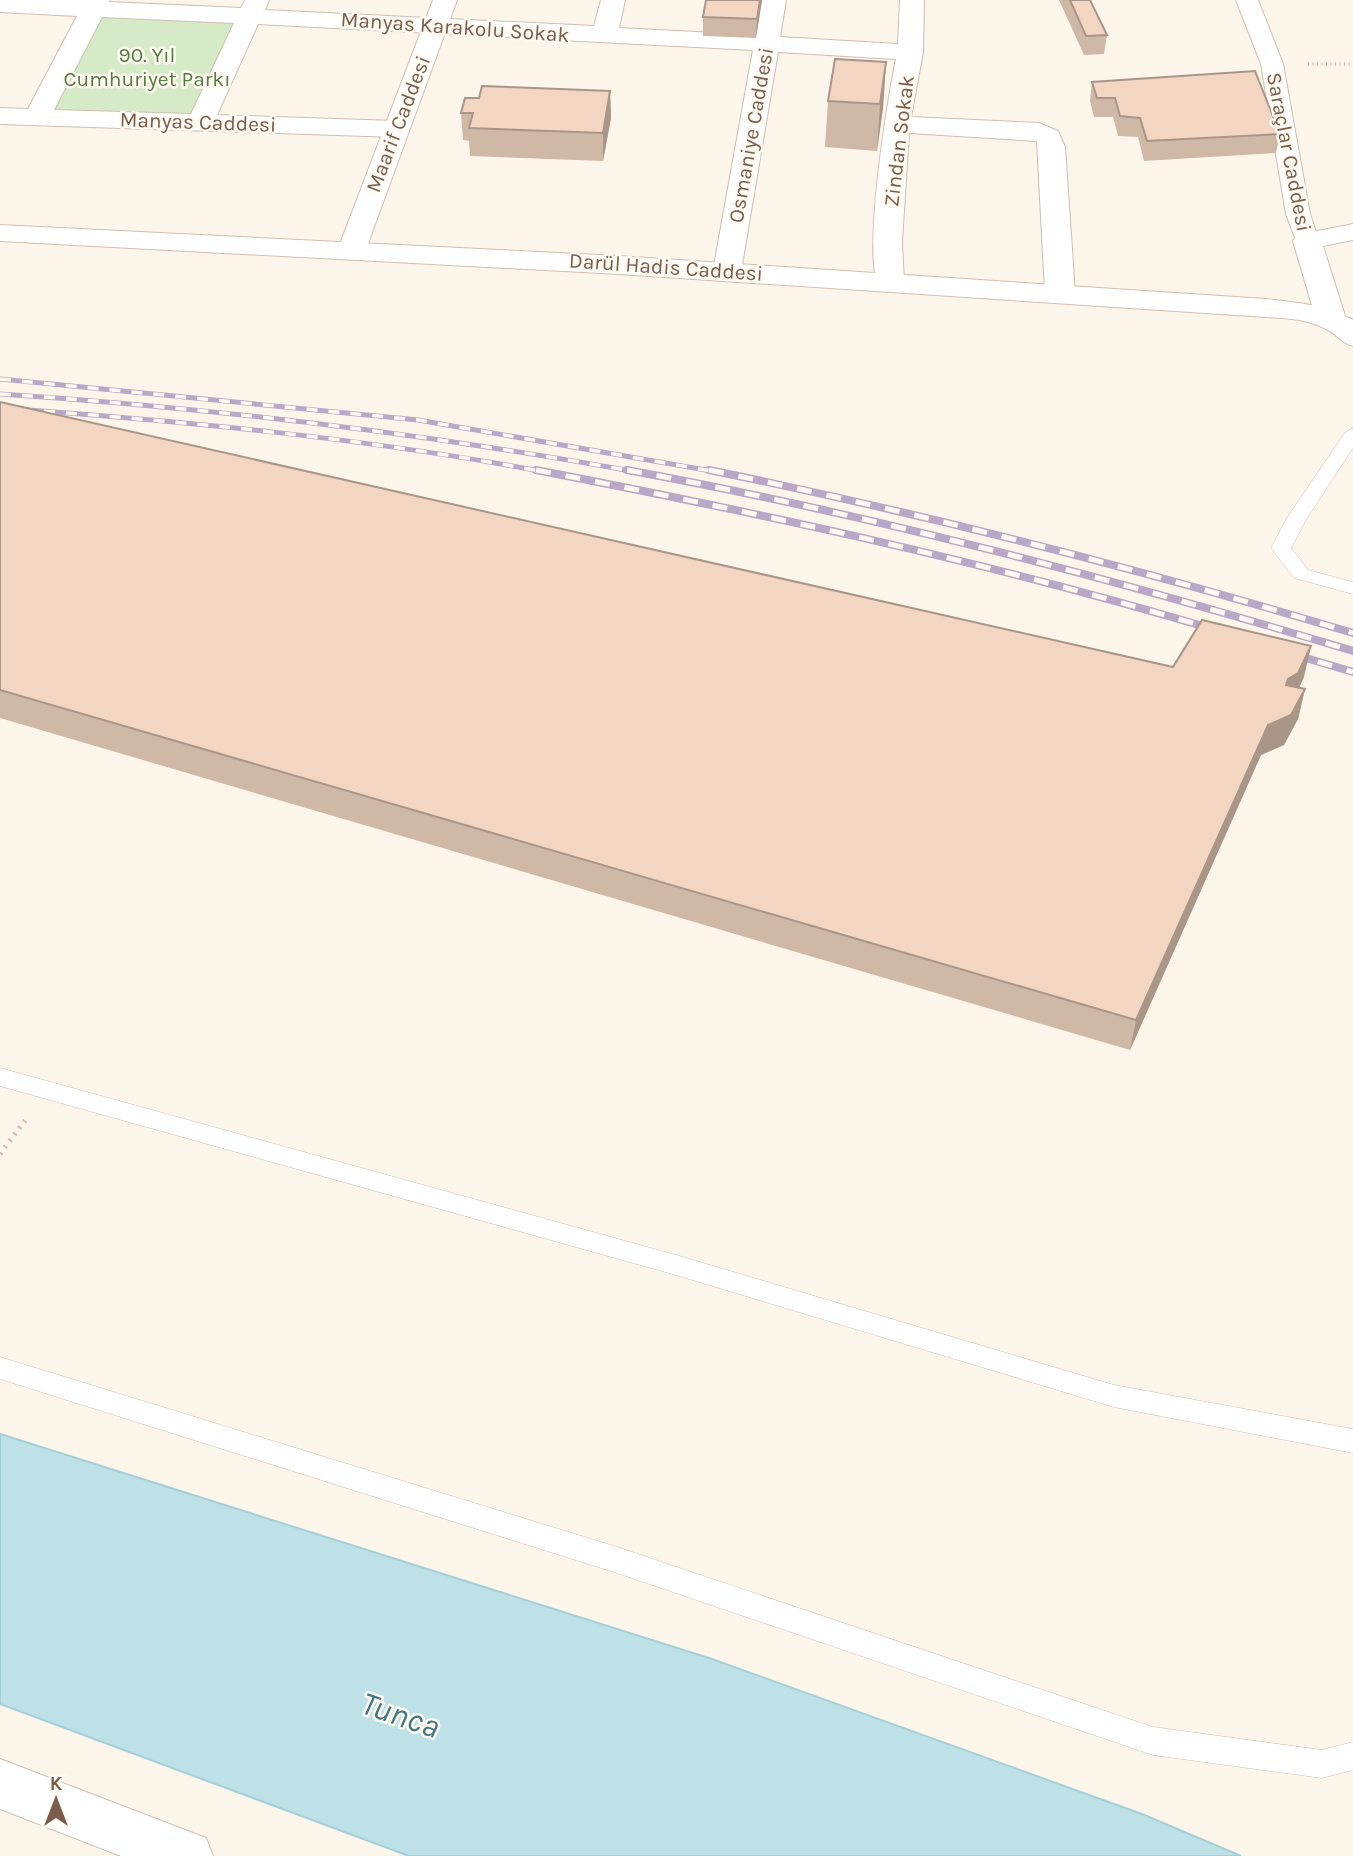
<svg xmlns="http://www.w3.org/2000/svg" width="1353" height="1856" viewBox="0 0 1353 1856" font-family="Karla,sans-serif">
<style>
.green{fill:#d5ebc8}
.water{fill:#bee0e7;stroke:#a4cfd8;stroke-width:2}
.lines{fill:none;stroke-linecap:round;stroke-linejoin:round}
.service-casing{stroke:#cfbeaf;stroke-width:1}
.pedestrian-casing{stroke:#cfbeaf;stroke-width:2}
.minor-casing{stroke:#cfbeaf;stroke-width:2}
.tertiary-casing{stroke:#cfbeaf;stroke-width:2}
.secondary-casing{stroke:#d2bfad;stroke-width:2}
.path-far1{stroke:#d7b9a4;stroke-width:3.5;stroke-dasharray:1 3.5;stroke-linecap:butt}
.path{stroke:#d7b9a4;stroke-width:5;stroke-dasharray:2 6;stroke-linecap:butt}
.service{fill:#fff;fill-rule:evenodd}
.pedestrian{fill:#fff;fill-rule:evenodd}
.minor{fill:#fff;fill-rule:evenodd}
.tertiary{fill:#fff;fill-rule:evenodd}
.secondary{fill:#fff;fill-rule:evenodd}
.rail-far1-casing{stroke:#b9a7c8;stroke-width:5}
.rail-casing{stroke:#b9a7c8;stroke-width:8}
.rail-far1{stroke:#fffaf1;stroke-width:3.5;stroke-dasharray:11;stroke-linecap:butt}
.rail{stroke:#fffaf1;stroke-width:5;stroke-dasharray:15;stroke-linecap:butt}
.wall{fill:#d0b8a7}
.shaded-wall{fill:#a99688}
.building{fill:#f2d6c2;stroke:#a99688;stroke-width:2}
.labels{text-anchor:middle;stroke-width:5;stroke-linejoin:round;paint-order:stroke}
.far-street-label{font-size:21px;fill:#785d4d;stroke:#fffaf1}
.far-park-label{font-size:21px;fill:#547d44;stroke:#fffaf1}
.near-water-label{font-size:33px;font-style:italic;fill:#437783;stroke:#fffaf1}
</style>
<rect width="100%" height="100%" fill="#fcf6ea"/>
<polygon class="green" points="101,16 240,22 197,118 49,112"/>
<polygon class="water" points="0,1434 712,1659 1142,1814 1241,1856 409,1856 0,1704"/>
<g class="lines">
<g class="service-casing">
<g id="service">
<polygon points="1353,428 1353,448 1307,518 1291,548 1308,570 1353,582 1353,594 1294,578 1271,548 1287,518 1344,434"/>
<polygon points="0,1068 676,1255 1114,1385 1353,1429 1353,1453 1114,1407 676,1275 0,1086"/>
<polygon points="0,1357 617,1547 1153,1727 1322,1750 1353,1742 1353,1770 1322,1778 1153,1755 617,1573 0,1379"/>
</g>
</g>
<g class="pedestrian-casing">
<polygon id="pedestrian" points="1236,0 1258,0 1283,64 1310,214 1319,241 1316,246 1307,248 1298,246 1286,214 1261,64"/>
</g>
<g class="minor-casing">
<g id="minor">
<path d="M0,0H110L109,2L241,8L245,0H269L265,10L594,26L601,0H625L619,28L755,35L762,0H786L780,37L898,44L900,0H924L923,52L911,117L1039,123L1058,131L1065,147L1075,293L1070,299L1060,302L1050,299L1045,293L1037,141L909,133L902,242L904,282L900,288L890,291L880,288C861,261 888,96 896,59L778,52L741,271L737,277L727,280L717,277L713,271L753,50L258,24L217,115L396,121L405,123L409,129L405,135L396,137L0,124V108L28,109L77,16L0,12ZM102,17L234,23L191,114L54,110Z"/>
<polygon points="1353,224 1353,240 1323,246 1346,319 1341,325 1331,328 1321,325 1316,319 1293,241 1297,235"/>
<polygon points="0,1759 206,1838 213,1856 121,1856 0,1809"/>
</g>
</g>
<g class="tertiary-casing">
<polygon id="tertiary" points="433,0 457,0 366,249 362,255 352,258 342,255 338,249"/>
</g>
<g class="secondary-casing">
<path id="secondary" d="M0,225L619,256L1266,299C1295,302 1327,305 1353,320V346C1341,343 1337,334 1326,329C1308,319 1286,318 1266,317L619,274L0,241Z"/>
</g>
<polyline class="path-far1" points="1308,64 1353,64"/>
<polyline class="path" points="0,1154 27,1118"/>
<use href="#service" class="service"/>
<use href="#pedestrian" class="pedestrian"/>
<use href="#minor" class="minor"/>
<use href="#tertiary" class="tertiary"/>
<use href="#secondary" class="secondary"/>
<g class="rail-far1-casing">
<g id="rail-far1">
<polyline points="0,379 418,420 717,472"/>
<path d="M0,394C214,408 426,434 637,472"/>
<path d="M0,408C183,421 365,438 545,472"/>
</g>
</g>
<g class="rail-casing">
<g id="rail">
<path d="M536,470C765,514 992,563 1216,630"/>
<path d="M627,470C873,515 1114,579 1353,651"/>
<path d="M709,470C926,514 1140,569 1353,633"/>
<polyline points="1289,653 1353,672"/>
</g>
</g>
<use href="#rail-far1" class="rail-far1"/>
<use href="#rail" class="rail"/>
</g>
<g class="wall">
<polygon points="762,0 756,38 703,36 703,17"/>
<polygon points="1059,0 1090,0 1107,35 1104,54 1084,55"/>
<polygon points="886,62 883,108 877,151 825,147 828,101"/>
<polygon points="1092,82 1280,134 1276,153 1144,161 1138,137 1118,136 1113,117 1094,117 1090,101"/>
<polygon points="610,91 611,118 603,161 470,156 469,141 463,140 461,113 479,98"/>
<polygon points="0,402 1173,667 1304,677 1299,688 1305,689 1298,719 1284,745 1261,755 1130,1050 0,718"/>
</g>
<g class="shaded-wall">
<polygon points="760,0 762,0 756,38 757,19"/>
<polygon points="886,62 883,108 877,151 880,104"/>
<polygon points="610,91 611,118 603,161 603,133"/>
<polygon points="1311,646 1304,677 1291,704 1281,709 1288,679"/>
<polygon points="1305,689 1298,719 1284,745 1261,755 1130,1050 1136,1020 1268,725"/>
</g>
<g class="building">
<polygon points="706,0 760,0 757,19 703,17"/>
<polygon points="1070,0 1090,0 1107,35 1086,36"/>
<polygon points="835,59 886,62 880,104 828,101"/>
<polygon points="1255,71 1280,134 1147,141 1140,118 1120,116 1115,98 1097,98 1092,82"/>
<polygon points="482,86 610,91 603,133 469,128 473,113 461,113 465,98 479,98"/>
<polygon points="0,402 1173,667 1202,620 1311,646 1298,673 1288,679 1286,685 1305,689 1291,715 1268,725 1136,1020 0,690"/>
</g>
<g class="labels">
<g class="far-street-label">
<text transform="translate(455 27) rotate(4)" y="7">Manyas Karakolu Sokak</text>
<text transform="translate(198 122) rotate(2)" y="7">Manyas Caddesi</text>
<text transform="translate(398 124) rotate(-69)" y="7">Maarif Caddesi</text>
<text transform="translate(751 135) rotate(-80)" y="7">Osmaniye Caddesi</text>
<text transform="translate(899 141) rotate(-83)" y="7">Zindan Sokak</text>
<text transform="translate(1289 152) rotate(79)" y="7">Saraçlar Caddesi</text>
<text transform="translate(666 267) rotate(4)" y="7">Darül Hadis Caddesi</text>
</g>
<g class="far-park-label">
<text x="147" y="62">90. Yıl<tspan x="147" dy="24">Cumhuriyet Parkı</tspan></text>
</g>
<g class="near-water-label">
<text transform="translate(401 1714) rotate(19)" y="12">Tunca</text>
</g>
</g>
<g transform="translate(56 1800)" stroke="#fffaf1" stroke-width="5" paint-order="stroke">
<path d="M0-5L12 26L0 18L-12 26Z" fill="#785d4d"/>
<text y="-10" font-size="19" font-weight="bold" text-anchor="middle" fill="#785d4d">K</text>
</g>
</svg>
